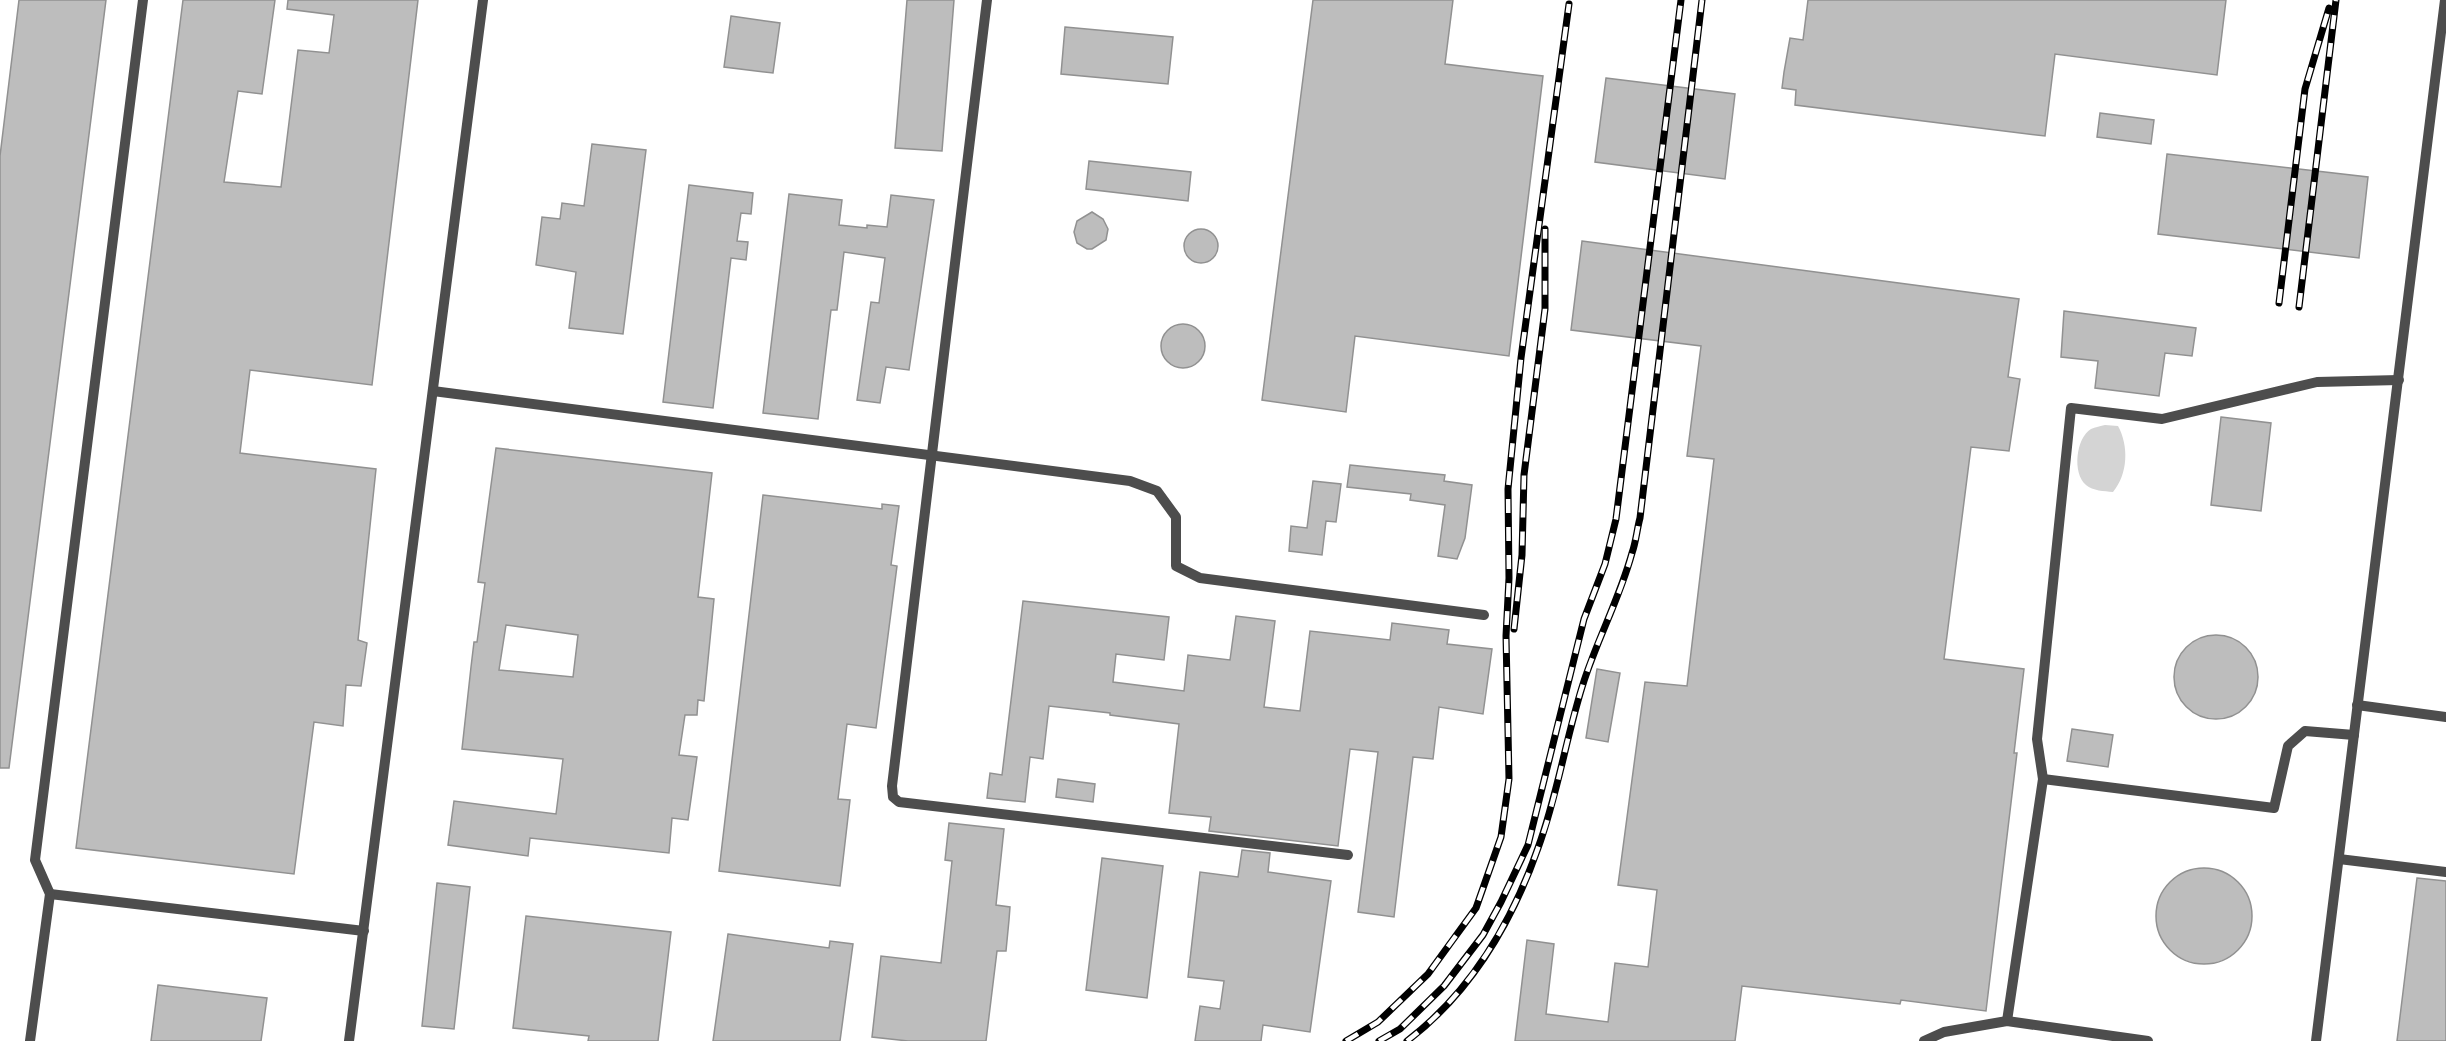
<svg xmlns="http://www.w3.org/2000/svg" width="2446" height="1041" viewBox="0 0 2446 1041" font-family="'Roboto Condensed',sans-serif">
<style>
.green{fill:#d4d4d4}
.building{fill:#bdbdbd;stroke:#919191;stroke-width:1.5;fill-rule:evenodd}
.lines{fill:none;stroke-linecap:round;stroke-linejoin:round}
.minor{stroke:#4d4d4d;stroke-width:10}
.rail-casing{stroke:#000;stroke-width:7}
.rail{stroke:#fff;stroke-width:4.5;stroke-dasharray:14;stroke-linecap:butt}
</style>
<rect width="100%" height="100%" fill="#fff"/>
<path class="green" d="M2105,425L2118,426C2129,446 2128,474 2113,492C2104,491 2093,491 2086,485C2072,473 2076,438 2091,429C2095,427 2101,426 2105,425Z"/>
<g class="building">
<polygon points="19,0 106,0 9,768 0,768 0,156"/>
<polygon points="183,0 275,0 262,94 238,91 224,182 281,187 298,50 329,53 334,15 287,9 288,0 418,0 372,385 250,370 240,453 376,469 358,640 367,643 361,686 346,685 343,726 314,722 294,874 76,848"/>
<polygon points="907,0 954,0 942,151 895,148"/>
<polygon points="1313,0 1453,0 1445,64 1543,76 1509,356 1355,336 1346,412 1262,400"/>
<polygon points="1808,0 2226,0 2217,75 2055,54 2045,136 1795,105 1796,90 1782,88 1784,72 1790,38 1803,40"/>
<polygon points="731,16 780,23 773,73 724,67"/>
<polygon points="1065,27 1173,37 1168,84 1061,74"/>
<polygon points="1606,78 1735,94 1725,179 1595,162"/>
<polygon points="2100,113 2154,120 2151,144 2097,137"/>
<polygon points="592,144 646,150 623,334 569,328 576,272 536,265 542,217 560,219 562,203 584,206"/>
<polygon points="2167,154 2368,177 2359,258 2158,234"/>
<polygon points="1089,161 1191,172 1188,201 1086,189"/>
<polygon points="689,185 753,193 751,214 741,213 737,241 748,242 746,260 731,258 713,408 663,402"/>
<polygon points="789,194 842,200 839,225 867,228 867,225 887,227 891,195 934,200 909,370 886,367 880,403 857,400 871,302 879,303 885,258 844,252 837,310 831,310 818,419 763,413"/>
<polygon points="1092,212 1103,219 1108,229 1106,240 1092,249 1087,249 1077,243 1074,232 1077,221"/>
<circle cx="1201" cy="246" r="17"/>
<polygon points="1582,241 2019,299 2008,377 2020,379 2009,451 1971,447 1944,659 2024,669 2014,753 2017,753 1986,1011 1901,1000 1900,1004 1742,986 1735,1041 1515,1041 1527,940 1554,944 1546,1014 1608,1022 1615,963 1648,967 1657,890 1618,885 1645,682 1687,686 1714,459 1687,456 1701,346 1571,330"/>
<polygon points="2064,311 2196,328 2192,356 2165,353 2159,396 2095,388 2098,361 2061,357"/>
<circle cx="1183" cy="346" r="22"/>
<polygon points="2221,417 2271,423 2261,511 2211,505"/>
<path d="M496,448L712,473L698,597L714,599L704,701L698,700L697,715H685L679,755L697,757L688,820L672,818L669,853L530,838L528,856L448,845L454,801L556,814L563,759L462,749L471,667L474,642H477L485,583L478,582ZM506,625L578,635L573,677L499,670Z"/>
<polygon points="1350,465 1445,475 1444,481 1472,485 1465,538 1457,559 1438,556 1445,505 1410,500 1411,494 1347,487"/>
<polygon points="1313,481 1341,484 1336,522 1326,521 1322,555 1289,551 1291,526 1307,528"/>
<polygon points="763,495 882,509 882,504 899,506 891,565 897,566 876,728 847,724 838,799 850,800 840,886 719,871"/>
<polygon points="1023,601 1169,617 1164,660 1116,654 1113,682 1184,691 1188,655 1230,660 1236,616 1275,621 1264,707 1300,711 1310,631 1390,640 1392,623 1449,630 1447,644 1492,649 1483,714 1439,707 1433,759 1413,757 1394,917 1358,912 1378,752 1350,749 1338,846 1209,831 1211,817 1169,813 1179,724 1110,715 1110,713 1049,706 1043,759 1030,757 1025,802 987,798 990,773 1002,775"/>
<circle cx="2216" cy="677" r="42"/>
<polygon points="1597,669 1620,673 1608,742 1586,738"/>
<polygon points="2072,729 2113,735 2108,767 2067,761"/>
<polygon points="1058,779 1095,784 1093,802 1056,797"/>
<polygon points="949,823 1004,829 996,905 1010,907 1009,920 1006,951 997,951 986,1041 908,1041 872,1037 881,956 941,963 952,861 945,860"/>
<polygon points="1242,850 1270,853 1268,872 1331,881 1310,1032 1263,1025 1261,1041 1195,1041 1200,1006 1220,1009 1224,981 1188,977 1200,872 1238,877"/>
<polygon points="1102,858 1163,866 1147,998 1086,990"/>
<circle cx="2204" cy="916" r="48"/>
<polygon points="2417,878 2446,881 2446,1041 2397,1041"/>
<polygon points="437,883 470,887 454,1029 422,1026"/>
<polygon points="526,916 671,932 658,1041 588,1041 589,1036 513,1028"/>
<polygon points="728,934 829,948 830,941 853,944 840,1041 713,1041"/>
<polygon points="158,985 267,998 261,1041 151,1041"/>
</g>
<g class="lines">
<g class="minor">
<path d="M987,0C956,262 922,524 892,786L893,797L899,802L1348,855"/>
<polyline points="433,391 1130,481 1157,491 1176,517 1176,566 1200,578 1484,615"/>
<polyline points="2357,705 2446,717"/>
<polyline points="2043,779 2274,808 2288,746 2305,731 2354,735"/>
<polyline points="2339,859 2446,872"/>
<polyline points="50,894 364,931"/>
<polyline points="2007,1021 2043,779 2037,739 2071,408 2162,419 2317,382 2399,380"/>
<polyline points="30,1041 50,894 35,860 143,0"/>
<polyline points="349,1041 483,0"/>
<polyline points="1924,1041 1944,1032 2007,1021 2148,1041"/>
<polyline points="2316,1041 2445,0"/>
</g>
<g class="rail-casing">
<g id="rail">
<polyline points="2279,303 2305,89 2329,8"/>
<polyline points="2299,307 2336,0"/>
<polyline points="1514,629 1522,555 1524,475 1545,309 1545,229"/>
<polyline points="1346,1041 1378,1022 1428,974 1476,908 1501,837 1509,779 1506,636 1509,578 1508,489 1521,358 1569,4"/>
<polyline points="1379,1041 1400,1029 1444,986 1483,935 1501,902 1528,845 1584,619 1605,564 1616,519 1681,0"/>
<path d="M1407,1041C1470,993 1512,922 1538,848C1558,794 1566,736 1584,681C1598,638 1620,597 1632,553C1636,542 1637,529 1640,518L1702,0"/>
</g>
</g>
<use href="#rail" class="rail"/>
</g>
</svg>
